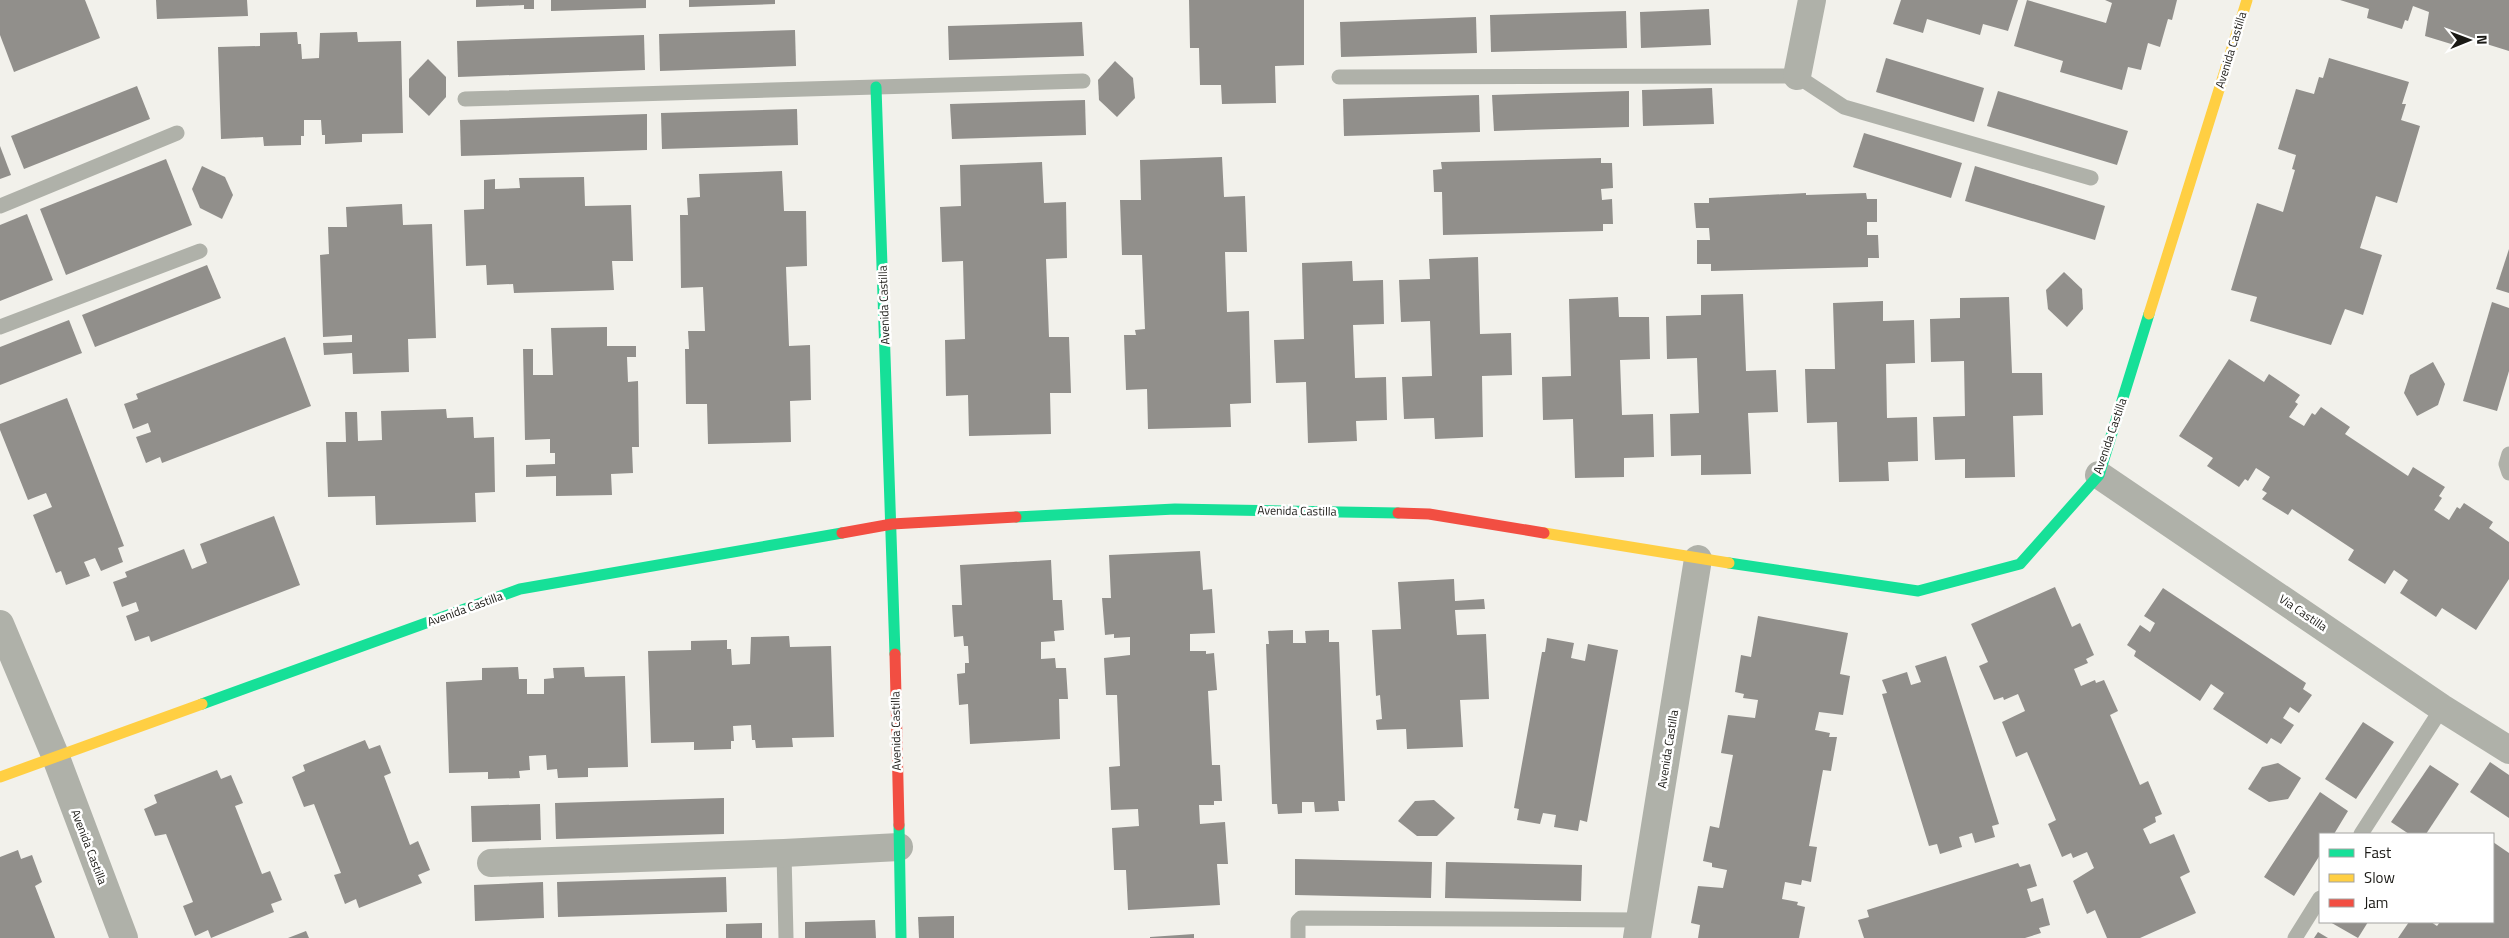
<svg xmlns="http://www.w3.org/2000/svg" width="2509" height="938" viewBox="0 0 2509 938" font-family="'Titillium Web',sans-serif">
<style>
.building{fill:#918f8b}
.lines{fill:none;stroke-linecap:round;stroke-linejoin:round}
.lane{stroke:#afb1a9;stroke-width:15}
.street{stroke:#afb1a9;stroke-width:28}
.fast{stroke:#16e098;stroke-width:11}
.slow{stroke:#ffcf43;stroke-width:11}
.jam{stroke:#f24e42;stroke-width:11}
.labels{text-anchor:middle;stroke-width:5;stroke-linejoin:round;paint-order:stroke}
.street-label{font-size:12px;fill:#1a1915;stroke:#fff}
</style>
<rect width="100%" height="100%" fill="#f2f1eb"/>
<g class="building">
<polygon points="0,0 85,0 100,38 14,72 0,35"/>
<polygon points="156,0 247,0 248,16 157,19"/>
<polygon points="476,0 534,0 534,9 524,9 524,5 476,7"/>
<polygon points="551,0 646,0 646,8 551,11"/>
<polygon points="689,0 775,0 775,4 689,7"/>
<polygon points="1189,0 1304,0 1304,65 1275,66 1276,103 1222,104 1221,85 1200,85 1199,48 1190,48"/>
<polygon points="1901,0 2018,0 2008,31 1983,24 1980,35 1927,19 1923,33 1893,24"/>
<polygon points="2027,0 2106,23 2112,3 2105,0 2177,0 2172,20 2168,19 2160,47 2148,43 2141,70 2128,67 2122,90 2060,72 2063,61 2014,46"/>
<polygon points="2340,0 2509,0 2509,51 2464,37 2461,47 2425,36 2429,12 2413,6 2408,21 2405,20 2402,29 2367,18 2369,9"/>
<polygon points="1709,9 1711,45 1641,48 1640,12"/>
<polygon points="1626,11 1627,48 1491,52 1490,15"/>
<polygon points="1476,17 1477,53 1341,57 1340,22"/>
<polygon points="1082,22 1084,56 949,60 948,26"/>
<polygon points="795,30 796,66 660,71 659,34"/>
<polygon points="297,32 298,44 301,44 302,59 319,58 320,33 357,32 358,42 401,41 403,133 362,134 362,142 325,144 325,135 322,135 321,120 304,120 304,136 301,136 301,145 264,146 263,137 221,139 218,47 260,46 260,33"/>
<polygon points="644,35 645,70 458,77 457,41"/>
<polygon points="1886,58 1984,88 1974,122 1876,92"/>
<polygon points="2329,58 2409,82 2402,104 2406,104 2401,120 2420,126 2397,203 2376,196 2360,248 2382,255 2363,315 2345,309 2331,345 2250,321 2257,297 2231,290 2257,203 2283,212 2295,170 2292,169 2296,155 2278,149 2296,89 2314,94 2319,77 2323,78"/>
<polygon points="428,59 446,77 446,97 429,116 409,97 409,79"/>
<polygon points="1115,61 1133,78 1135,98 1117,117 1099,100 1098,80"/>
<polygon points="137,86 150,119 24,169 11,136"/>
<polygon points="1712,88 1714,124 1643,126 1642,90"/>
<polygon points="1629,91 1629,127 1494,131 1492,95"/>
<polygon points="1998,91 2128,131 2117,165 1987,126"/>
<polygon points="1479,95 1480,132 1344,136 1343,99"/>
<polygon points="1085,100 1086,135 952,139 950,104"/>
<polygon points="797,109 798,145 662,149 661,113"/>
<polygon points="647,114 647,150 461,156 460,120"/>
<polygon points="1864,133 1962,163 1951,198 1853,167"/>
<polygon points="0,146 11,175 0,179"/>
<polygon points="1222,157 1224,197 1245,196 1247,252 1225,252 1227,312 1249,311 1251,403 1230,404 1231,427 1148,429 1147,389 1126,390 1124,335 1136,335 1135,330 1145,329 1142,255 1122,255 1120,200 1141,200 1140,160"/>
<polygon points="1601,158 1601,163 1612,163 1613,188 1601,189 1602,200 1612,199 1613,224 1603,224 1603,231 1443,235 1442,192 1434,192 1433,170 1442,169 1441,162"/>
<polygon points="166,159 192,225 66,275 40,209"/>
<polygon points="1042,162 1044,203 1066,202 1067,258 1046,259 1049,337 1069,337 1071,393 1050,393 1051,434 969,436 968,395 946,396 945,340 965,339 963,261 942,262 940,207 961,206 960,165"/>
<polygon points="202,166 225,177 233,195 222,219 200,208 192,189"/>
<polygon points="1975,166 2105,206 2095,240 1965,201"/>
<polygon points="782,171 784,211 806,211 807,266 786,267 789,346 810,345 811,400 790,401 791,442 708,444 707,404 686,404 685,349 689,349 688,331 705,331 703,287 681,288 680,215 688,215 687,198 700,197 699,174"/>
<polygon points="584,177 585,206 631,205 633,261 612,261 614,290 514,293 513,284 487,285 486,265 466,266 464,210 484,209 484,180 495,179 495,189 520,188 519,178"/>
<polygon points="1806,193 1806,195 1866,193 1867,199 1877,199 1877,222 1867,222 1867,235 1878,235 1879,258 1868,258 1868,267 1711,271 1711,264 1697,264 1697,240 1710,240 1709,228 1696,228 1694,203 1709,203 1709,198"/>
<polygon points="402,204 403,225 432,224 436,338 408,339 409,372 353,374 352,353 324,355 323,343 352,342 352,335 323,337 320,255 329,254 328,227 347,227 346,207"/>
<polygon points="27,214 53,280 0,301 0,225"/>
<polygon points="2509,249 2509,293 2496,289"/>
<polygon points="1478,257 1480,334 1511,333 1512,375 1482,376 1483,437 1435,439 1434,418 1404,419 1402,377 1432,376 1430,321 1401,322 1399,280 1430,279 1429,259"/>
<polygon points="1352,261 1353,281 1383,280 1384,324 1353,325 1355,378 1386,377 1387,420 1356,421 1357,441 1308,443 1306,382 1276,383 1274,340 1304,339 1302,263"/>
<polygon points="207,265 221,298 95,347 82,315"/>
<polygon points="2064,272 2082,289 2083,309 2067,327 2048,309 2046,290"/>
<polygon points="1743,294 1746,371 1776,370 1778,412 1748,413 1751,474 1701,475 1701,455 1671,456 1670,414 1699,413 1697,358 1667,359 1666,316 1701,315 1701,295"/>
<polygon points="1618,297 1619,317 1649,317 1650,359 1620,360 1622,415 1653,414 1654,457 1624,458 1624,477 1575,478 1573,419 1543,420 1542,377 1571,376 1569,299"/>
<polygon points="2009,297 2012,373 2042,373 2043,415 2013,416 2015,477 1965,478 1965,459 1935,460 1933,417 1965,416 1964,361 1931,362 1930,319 1960,318 1960,298"/>
<polygon points="1883,301 1883,321 1914,320 1915,363 1886,364 1887,418 1917,417 1918,461 1888,462 1889,481 1839,482 1837,422 1807,423 1805,369 1835,369 1833,303"/>
<polygon points="2492,302 2509,308 2509,371 2497,411 2463,401"/>
<polygon points="69,320 82,353 0,385 0,347"/>
<polygon points="607,327 607,346 636,346 636,357 627,357 628,382 638,381 639,447 632,447 633,473 611,474 612,495 556,496 556,476 526,477 526,465 555,464 555,453 550,453 550,439 525,440 523,349 533,349 533,375 553,375 551,328"/>
<polygon points="285,337 311,406 162,463 160,457 146,463 136,437 151,432 148,423 133,429 124,404 138,399 136,394"/>
<polygon points="2229,359 2264,382 2269,374 2300,395 2295,402 2298,404 2289,417 2304,426 2312,413 2315,415 2321,407 2350,427 2345,434 2408,476 2413,467 2445,487 2439,496 2442,498 2434,510 2449,520 2457,507 2460,509 2464,503 2493,522 2489,528 2509,542 2509,579 2476,630 2442,608 2436,617 2400,593 2408,580 2394,570 2385,584 2348,560 2354,550 2292,509 2288,515 2262,499 2267,493 2262,490 2270,477 2256,468 2248,481 2245,479 2239,487 2207,466 2213,458 2179,436"/>
<polygon points="2433,362 2445,384 2438,405 2417,416 2404,393 2410,375"/>
<polygon points="67,398 124,546 118,548 123,562 101,571 95,558 84,562 90,576 66,585 61,571 56,573 33,515 52,507 46,493 28,500 0,430 0,424"/>
<polygon points="446,409 447,418 473,417 474,438 494,437 495,492 475,493 476,522 376,525 375,496 328,497 326,442 346,442 345,412 357,412 358,441 382,440 381,411"/>
<polygon points="274,516 300,585 151,642 149,636 135,641 126,616 139,611 136,602 122,607 113,582 127,577 125,572 184,549 192,569 207,563 200,544"/>
<polygon points="1200,551 1203,590 1212,589 1215,633 1190,634 1190,651 1206,651 1206,654 1214,653 1217,690 1208,691 1212,765 1220,765 1222,801 1214,801 1214,805 1199,805 1200,824 1225,822 1228,864 1217,864 1220,905 1128,910 1126,870 1114,870 1112,828 1139,826 1138,809 1111,810 1109,767 1120,766 1117,695 1106,695 1104,658 1130,655 1130,637 1114,638 1114,634 1105,635 1102,598 1111,598 1109,555"/>
<polygon points="1051,560 1053,600 1062,600 1064,630 1054,631 1055,641 1041,642 1041,659 1055,658 1056,668 1066,668 1068,699 1059,699 1060,739 970,744 968,704 959,705 957,674 965,673 965,663 969,663 968,646 964,646 963,636 954,637 952,605 962,605 960,565"/>
<polygon points="1454,579 1455,601 1484,599 1485,609 1455,610 1457,635 1486,634 1489,699 1460,700 1463,747 1407,749 1406,729 1377,730 1376,720 1382,719 1380,695 1376,696 1372,630 1401,629 1398,582"/>
<polygon points="2055,587 2072,627 2080,623 2094,655 2086,659 2088,663 2074,669 2081,686 2095,680 2096,683 2104,680 2118,711 2110,715 2140,785 2148,781 2162,814 2155,817 2156,822 2143,829 2150,844 2174,834 2190,872 2180,877 2196,913 2140,938 2107,938 2095,910 2087,914 2073,881 2094,868 2087,852 2073,858 2071,853 2062,857 2048,824 2056,820 2027,752 2016,757 2002,722 2025,711 2018,694 2004,700 2003,697 1994,700 1979,666 1988,662 1971,624"/>
<polygon points="2163,588 2306,683 2303,689 2312,695 2299,713 2290,707 2283,718 2294,725 2281,744 2271,738 2267,744 2213,709 2224,693 2211,684 2200,701 2134,656 2136,651 2127,645 2140,625 2150,632 2155,623 2144,616"/>
<polygon points="1758,616 1848,633 1840,674 1850,676 1843,715 1819,712 1815,730 1830,733 1829,737 1837,737 1831,771 1823,770 1809,846 1817,847 1811,882 1802,880 1801,885 1785,882 1782,899 1798,902 1797,905 1805,907 1799,938 1698,938 1700,925 1691,923 1698,886 1723,888 1727,870 1712,867 1712,863 1703,861 1710,826 1719,828 1733,755 1721,753 1728,715 1755,718 1758,700 1743,698 1744,694 1735,692 1741,655 1751,657"/>
<polygon points="1293,630 1293,643 1306,643 1305,631 1329,630 1329,642 1339,642 1345,801 1338,801 1339,811 1315,812 1314,802 1302,802 1302,813 1278,814 1277,804 1272,804 1266,644 1269,644 1268,631"/>
<polygon points="789,636 790,647 831,646 834,737 792,738 793,747 756,748 755,740 752,740 751,725 733,726 734,741 731,741 731,749 694,750 694,742 651,743 648,651 691,650 691,641 727,640 727,649 731,649 732,665 750,664 751,637"/>
<polygon points="1547,638 1574,643 1571,658 1585,661 1588,644 1618,650 1587,822 1580,820 1578,831 1554,827 1556,815 1543,813 1540,824 1517,820 1519,809 1514,808 1542,652 1545,652"/>
<polygon points="1946,656 1999,824 1992,826 1995,837 1975,843 1972,833 1959,837 1962,847 1940,854 1937,844 1929,846 1882,694 1887,693 1882,680 1907,672 1911,685 1921,682 1915,666"/>
<polygon points="518,667 519,679 527,679 527,694 544,694 544,679 554,678 553,668 584,667 585,677 625,676 628,767 588,768 588,777 558,778 557,769 547,770 546,755 529,756 530,770 519,771 520,778 488,779 488,772 449,773 446,682 482,680 482,668"/>
<polygon points="2363,722 2394,742 2356,799 2325,779"/>
<polygon points="365,740 369,749 380,745 391,773 384,776 410,845 418,841 430,870 418,875 422,883 359,908 356,899 345,904 334,875 341,873 314,804 304,807 292,777 305,771 303,765"/>
<polygon points="2490,762 2509,775 2509,818 2470,792"/>
<polygon points="2278,763 2301,778 2288,799 2269,802 2248,789 2262,767"/>
<polygon points="2430,765 2459,784 2426,834 2409,834 2391,822"/>
<polygon points="217,770 221,779 231,775 243,803 235,806 262,874 270,871 282,900 271,904 274,912 211,938 208,930 195,936 183,906 193,902 166,834 155,836 144,809 157,803 154,795"/>
<polygon points="2320,792 2348,811 2334,834 2320,834 2320,855 2294,896 2264,877"/>
<polygon points="724,798 724,834 556,839 555,803"/>
<polygon points="1434,800 1455,818 1437,836 1417,836 1398,821 1415,801"/>
<polygon points="540,804 541,840 472,842 471,806"/>
<polygon points="2493,842 2509,853 2509,938 2398,938 2409,922 2431,922 2437,926 2440,922 2493,922"/>
<polygon points="18,850 21,859 32,855 42,882 35,886 55,938 0,938 0,857"/>
<polygon points="1295,859 1432,862 1431,898 1295,895"/>
<polygon points="1446,862 1582,865 1581,901 1445,898"/>
<polygon points="2018,863 2020,867 2030,864 2037,886 2027,889 2031,902 2043,898 2050,925 2039,928 2041,933 2025,938 1864,938 1858,920 1869,917 1867,910"/>
<polygon points="726,877 727,912 558,917 557,882"/>
<polygon points="543,882 544,918 475,921 474,885"/>
<polygon points="954,916 954,938 919,938 918,917"/>
<polygon points="875,920 876,938 805,938 805,922"/>
<polygon points="2330,922 2368,922 2358,938"/>
<polygon points="762,923 762,938 726,938 726,924"/>
<polygon points="306,931 309,938 288,938"/>
<polygon points="2318,932 2328,938 2314,938"/>
<polygon points="1194,934 1194,938 1150,938 1150,937"/>
</g>
<g class="lines">
<g class="lane">
<polyline points="1339,77 1797,76 1844,107 2091,178"/>
<polyline points="465,99 1083,81"/>
<polyline points="0,206 177,133"/>
<polyline points="0,327 200,251"/>
<polyline points="2509,454 2506,464 2509,473"/>
<polyline points="2361,834 2442,708"/>
<polyline points="784,853 786,938"/>
<polyline points="1298,938 1298,921 1301,918 1640,920"/>
<polyline points="2295,938 2320,898"/>
</g>
<g class="street">
<polyline points="1797,76 1812,0"/>
<polyline points="2099,475 2442,708 2509,750"/>
<polyline points="0,624 55,755 124,938"/>
<polyline points="491,863 784,853 899,847"/>
<polyline points="1637,938 1698,559"/>
</g>
<g class="fast">
<polyline points="876,87 895,654"/>
<polyline points="1016,517 1175,509 1398,513"/>
<polyline points="1729,563 1918,591 2020,564 2099,475 2149,314"/>
<polyline points="202,704 520,589 842,533"/>
<polyline points="899,825 901,938"/>
</g>
<g class="slow">
<polyline points="2149,314 2247,0"/>
<polyline points="1544,533 1729,563"/>
<polyline points="0,777 202,704"/>
</g>
<g class="jam">
<polyline points="1398,513 1429,514 1544,533"/>
<polyline points="842,533 892,524 1016,517"/>
<polyline points="895,654 899,825"/>
</g>
</g>
<g class="labels">
<g class="street-label">
<text transform="translate(2231 50) rotate(-73)" y="4">Avenida Castilla</text>
<text transform="translate(884 305) rotate(-92)" y="4">Avenida Castilla</text>
<text transform="translate(2110 436) rotate(-71)" y="4">Avenida Castilla</text>
<text transform="translate(1297 511) rotate(1)" y="4">Avenida Castilla</text>
<text transform="translate(465 609) rotate(-20)" y="4">Avenida Castilla</text>
<text transform="translate(2303 613) rotate(34)" y="4">Via Castilla</text>
<text transform="translate(896 731) rotate(-91)" y="4">Avenida Castilla</text>
<text transform="translate(1668 749) rotate(-81)" y="4">Avenida Castilla</text>
<text transform="translate(89 847) rotate(69)" y="4">Avenida Castilla</text>
</g>
</g>
<rect x="2319" y="833" width="175" height="90" fill="#ffffff" stroke="#a3a3a1"/>
<rect x="2329" y="849" width="25" height="8" fill="#16e098" stroke="#a3a3a1"/>
<text x="2364" y="858" font-size="15" fill="#1a1915">Fast</text>
<rect x="2329" y="874" width="25" height="8" fill="#ffcf43" stroke="#a3a3a1"/>
<text x="2364" y="883" font-size="15" fill="#1a1915">Slow</text>
<rect x="2329" y="899" width="25" height="8" fill="#f24e42" stroke="#a3a3a1"/>
<text x="2364" y="908" font-size="15" fill="#1a1915">Jam</text>
<g transform="translate(2469 40) rotate(89)" stroke="#ffffff" stroke-width="4" paint-order="stroke">
<path d="M0-4L9 19L0 12L-9 19Z" fill="#1a1915"/>
<text y="-8" font-size="14" font-weight="bold" text-anchor="middle" fill="#1a1915">N</text>
</g>
</svg>
